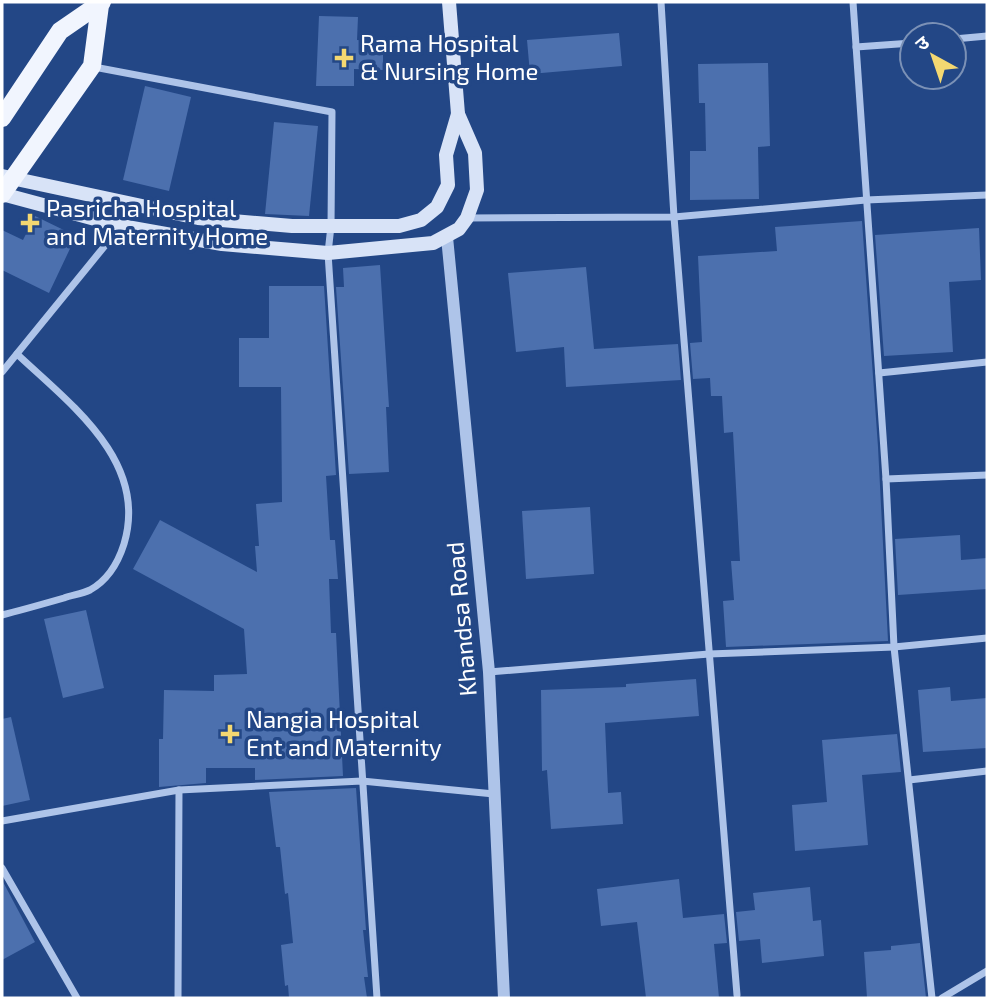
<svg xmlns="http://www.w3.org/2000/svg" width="989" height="1000" viewBox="0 0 989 1000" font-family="'Exo 2','Noto Sans Devanagari',sans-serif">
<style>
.building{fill:#4c70ae}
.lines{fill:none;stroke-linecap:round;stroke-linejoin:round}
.minor{stroke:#aec4e9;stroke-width:7}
.tertiary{stroke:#aec4e9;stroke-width:12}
.secondary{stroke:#d8e3f7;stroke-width:14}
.primary{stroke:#f1f5fe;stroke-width:18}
.poi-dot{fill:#f4d871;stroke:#234786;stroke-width:2.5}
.labels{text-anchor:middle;stroke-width:7;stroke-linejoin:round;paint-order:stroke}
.poi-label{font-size:24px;fill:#fff;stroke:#234786;text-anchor:start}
.street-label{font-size:24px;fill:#fff;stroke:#234786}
</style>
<rect width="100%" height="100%" fill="#234786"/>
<g class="building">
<polygon points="319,16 358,17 357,40 383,41 383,70 354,69 354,86 316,86"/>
<polygon points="619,33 622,66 530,74 527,40"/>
<polygon points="768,63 770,146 758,147 759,199 690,200 690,151 706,151 705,103 699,103 698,64"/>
<polygon points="145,86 191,97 169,191 123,180"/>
<polygon points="274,122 318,126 309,216 265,214"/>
<polygon points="35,216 76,236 49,293 2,270 2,230 23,240"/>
<polygon points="862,221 878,447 888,641 726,647 723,601 734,600 731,561 740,561 733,432 724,433 722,396 711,396 710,378 693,379 690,343 702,342 698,256 777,251 775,227"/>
<polygon points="979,228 981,280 949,282 953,352 884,356 875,235"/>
<polygon points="380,265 389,407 386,407 389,472 349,474 336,287 344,287 343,268"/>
<polygon points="586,267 594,349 678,344 681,380 566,387 564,347 516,352 508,273"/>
<polygon points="269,286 324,286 336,475 326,476 330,540 335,540 338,579 329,579 331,633 336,633 343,776 255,780 255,768 206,768 206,783 159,787 159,739 163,739 164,690 214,691 214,675 247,674 244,629 133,569 160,520 257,572 255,546 259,546 256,504 282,502 281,387 239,387 239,338 269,338"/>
<polygon points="590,507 594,574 526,579 522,511"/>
<polygon points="960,535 961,560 987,558 987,589 898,595 895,539"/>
<polygon points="86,610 104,688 63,698 44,619"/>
<polygon points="696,679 699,716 605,723 608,793 621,792 623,824 551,829 547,770 542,771 541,690 626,687 626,684"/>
<polygon points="950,687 951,701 987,698 987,748 923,752 918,690"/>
<polygon points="11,717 30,800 2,806 2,719"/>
<polygon points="897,734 901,772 862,775 868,845 795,851 792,805 827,802 822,740"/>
<polygon points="356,788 366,930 363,930 368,977 364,977 367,998 289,998 288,985 285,986 281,945 293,943 288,893 285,894 280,847 276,847 269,792"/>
<polygon points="679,879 683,918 724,914 727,943 714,944 719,998 646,998 637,922 601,926 597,889"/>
<polygon points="2,880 35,942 2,960"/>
<polygon points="810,887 813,921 821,920 824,956 762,963 760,939 739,941 736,912 755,910 753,893"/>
<polygon points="920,943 926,998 867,998 864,952 891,950 891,946"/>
</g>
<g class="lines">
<g class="minor">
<polyline points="661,2 674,217 737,995"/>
<polyline points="853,2 886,479 894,647 932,998"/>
<polyline points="954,39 987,36"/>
<polyline points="856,47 912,43"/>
<polyline points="94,67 332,112 331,226 328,253 377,998"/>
<polyline points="467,218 674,217 866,200 987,195"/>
<polyline points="2,372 121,226"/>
<polyline points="879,373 987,362"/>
<polyline points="886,479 987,475"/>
<path d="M2,615C22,610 43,604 64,598C72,595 82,594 90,590C108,580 118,563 124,544C149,461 70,404 17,354"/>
<polyline points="489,672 709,654 894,647 987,638"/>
<polyline points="909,780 987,771"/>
<polyline points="2,821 179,790 362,781 494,794"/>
<polyline points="2,868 77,998"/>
<polyline points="178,998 179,790"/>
<polyline points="942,998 987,971"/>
</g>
<polyline class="tertiary" points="447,237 489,672 504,998"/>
<g class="secondary">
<polyline points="2,176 198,218 292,226 399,226 421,220 437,207 448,185 446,155 458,114"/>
<polyline points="2,194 121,226 222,244 328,253 433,243 459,229 467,218 477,190 475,153 458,114 449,2"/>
</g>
<g class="primary">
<polyline points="2,118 60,31 102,2"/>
<polyline points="2,194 92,66 100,5"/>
</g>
</g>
<g class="poi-dot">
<path d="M340.5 47.5h7v7h7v7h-7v7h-7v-7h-7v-7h7z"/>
<path d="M26.5 212.5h7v7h7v7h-7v7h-7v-7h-7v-7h7z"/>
<path d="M226.5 723.5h7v7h7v7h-7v7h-7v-7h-7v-7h7z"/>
</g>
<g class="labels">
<g class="poi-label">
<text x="360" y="52">Rama Hospital<tspan x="360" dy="28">&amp; Nursing Home</tspan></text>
<text x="46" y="217">Pasricha Hospital<tspan x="46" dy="28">and Maternity Home</tspan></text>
<text x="246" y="728">Nangia Hospital<tspan x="246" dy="28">Ent and Maternity</tspan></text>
</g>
<g class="street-label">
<text transform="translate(462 619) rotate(-95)" y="8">Khandsa Road</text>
</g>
</g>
<rect width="989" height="1000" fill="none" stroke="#ffffff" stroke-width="7"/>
<g transform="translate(933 56) rotate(320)"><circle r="33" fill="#234786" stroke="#7b91b6" stroke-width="2"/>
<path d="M0-5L12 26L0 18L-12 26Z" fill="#f4d871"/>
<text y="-10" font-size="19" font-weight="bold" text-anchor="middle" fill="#ffffff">उ</text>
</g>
</svg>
